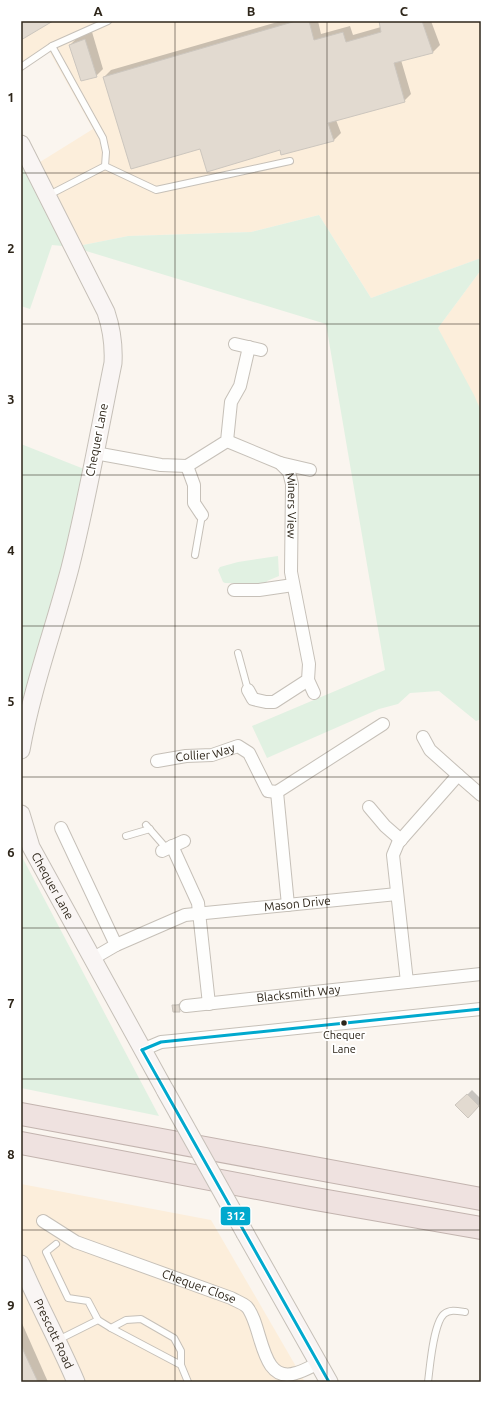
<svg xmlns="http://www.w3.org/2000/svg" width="502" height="1403" viewBox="0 0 502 1403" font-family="Ubuntu,sans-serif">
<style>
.built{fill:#fceedb}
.green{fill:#e1f1e2}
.shadow{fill:#0003}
.building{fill:#e2dad0;stroke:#ccc6be}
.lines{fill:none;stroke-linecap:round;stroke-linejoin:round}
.lane-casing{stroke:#c6c0b8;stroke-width:8}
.street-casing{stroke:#c6c0b8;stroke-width:14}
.secondary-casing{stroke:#c6c0b8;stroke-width:19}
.highway-casing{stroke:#c3b4af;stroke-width:24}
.lane{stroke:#fefefd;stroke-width:6}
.street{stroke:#fefefd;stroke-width:12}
.secondary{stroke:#f9f5f4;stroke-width:17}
.highway{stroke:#efe2e0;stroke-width:22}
.secondary-bridge-casing{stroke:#c6c0b8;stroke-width:19;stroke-linecap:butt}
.secondary-bridge{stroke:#f9f5f4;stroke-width:17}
.bus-1-casing{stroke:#fff;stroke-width:6}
.bus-1{stroke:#00a9ce;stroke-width:3}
.grid{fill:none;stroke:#2e261a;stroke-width:1;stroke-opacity:0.55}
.bus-dot{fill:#2e261a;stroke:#fff;stroke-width:1.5}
.labels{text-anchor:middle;stroke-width:4;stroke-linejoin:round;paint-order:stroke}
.bus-label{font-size:11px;fill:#2e261a;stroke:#fff}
.street-label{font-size:12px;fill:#2e261a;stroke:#fff}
.line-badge{stroke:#fff;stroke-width:1.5}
.badge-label{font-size:11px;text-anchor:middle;font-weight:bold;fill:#fff}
.neatline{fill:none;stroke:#2e261a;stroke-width:1.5}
.grid-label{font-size:13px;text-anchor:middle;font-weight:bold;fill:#2e261a}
</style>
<rect width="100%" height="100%" fill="#faf5ef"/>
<g class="built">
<polygon points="21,21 481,21 481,258 371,298 319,215 251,232 128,236 73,247 32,167 93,129 48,49 21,68"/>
<polygon points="481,270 481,415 438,328"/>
<polygon points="21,1184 211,1220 305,1382 21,1382"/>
</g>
<g class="green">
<polygon points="21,144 73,247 128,236 251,232 319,215 371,298 481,258 481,270 438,328 474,395 481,411 481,719 476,721 439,691 410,693 398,704 379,709 267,758 252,726 385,670 326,324 73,247 52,245 30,309 21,306"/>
<polygon points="21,444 84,469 63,566 21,720"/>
<polygon points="278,556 279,576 267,581 266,584 225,583 223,582 218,570 220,567 238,562"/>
<polygon points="21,855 159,1116 21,1088"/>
</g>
<g class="shadow">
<polygon points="281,21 318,21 321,34 350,26 353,35 381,27 380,21 431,21 440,45 433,52 401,60 411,94 404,101 336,120 341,133 334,140 281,149 201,148 104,77 111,70"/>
<polygon points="92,32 103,69 96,76 70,45 77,38"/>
<polygon points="181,1003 182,1009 179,1011 173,1006"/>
<polygon points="472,1090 481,1099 481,1103 468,1116 457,1105"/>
<polygon points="21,1321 48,1382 21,1382"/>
</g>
<g class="building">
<polygon points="21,21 53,21 21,40"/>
<polygon points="296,21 309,21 314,40 343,32 346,42 381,32 379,21 422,21 433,53 394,63 405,102 328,123 334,141 281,155 280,150 207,172 200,149 131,169 103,77"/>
<polygon points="85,39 97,77 81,81 69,45"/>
<polygon points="172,1005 179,1005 180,1012 173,1012"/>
<polygon points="467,1094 479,1106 468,1118 455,1105"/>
<polygon points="21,1344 24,1352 38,1382 21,1382"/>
</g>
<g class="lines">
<g class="lane-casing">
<g id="lane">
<polyline points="21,67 52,46 108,21"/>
<polyline points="105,166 156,190 290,161"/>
<polyline points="49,195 105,166 106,152 103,138 52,46"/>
<polyline points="195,555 202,515"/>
<polyline points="238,653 248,690"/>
<polyline points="146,825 167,849"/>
<polyline points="126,836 150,829"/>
<polyline points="56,1244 46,1252 68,1298 88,1301 98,1320 58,1340"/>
<polyline points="98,1320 111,1328"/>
<polyline points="181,1365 111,1328 126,1320 141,1319 174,1338 181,1351 181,1365 188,1382"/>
<path d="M428,1382C430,1367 433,1324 444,1314C450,1309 458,1311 465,1312"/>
</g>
</g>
<g class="street-casing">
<g id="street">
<polyline points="235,344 261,350"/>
<path id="s1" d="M227,441L280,463L289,472L292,484L291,572L309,664L308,680L274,702H266L253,699L248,690"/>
<polyline points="95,453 161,465 187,466 227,441 231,402 240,386 249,347"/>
<polyline points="280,463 310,470"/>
<polyline points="187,466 194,485 194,503 202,515"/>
<polyline points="234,590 259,590 293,585"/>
<polyline points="308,680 314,693"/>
<polyline points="423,737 430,750 458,775 398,843 393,855 407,982 481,974"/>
<path id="s2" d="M157,761L186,756L212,755L238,746L249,753L268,791L277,792"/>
<polyline points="458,775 481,795"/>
<polyline points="369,807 385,826 401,840"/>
<polyline points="61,828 116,945"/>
<polyline points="172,846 198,903 209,1004"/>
<polyline points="162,851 184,841"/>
<polyline points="288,905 277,792 383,724"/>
<path id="s3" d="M92,959L116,945L185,915L397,894"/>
<path id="s4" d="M186,1006L407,982"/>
<polyline points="142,1050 161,1042 172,1041 481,1009"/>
<path id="s5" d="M43,1221L76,1242L231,1298C236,1301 243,1303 247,1307C263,1326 260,1385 296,1373C304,1371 312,1366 319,1363"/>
</g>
</g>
<g class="secondary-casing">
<g id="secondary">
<path d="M21,144L106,312C112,330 114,345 113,363C99,432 87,501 70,568C54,629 32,688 21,750"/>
<path id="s6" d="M21,814L31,847L165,1090"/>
<polyline points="245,1233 329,1382"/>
<path id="s7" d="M21,1264C38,1304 59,1342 76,1382"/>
</g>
</g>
<g class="highway-casing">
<g id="highway">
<polyline points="21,1114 481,1199"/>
<polyline points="21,1143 310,1198 481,1228"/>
</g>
</g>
<use href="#lane" class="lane"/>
<use href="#street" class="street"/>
<use href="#secondary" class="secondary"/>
<use href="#highway" class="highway"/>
<g class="secondary-bridge-casing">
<polyline id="secondary-bridge" points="165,1090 245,1233"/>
</g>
<use href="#secondary-bridge" class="secondary-bridge"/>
<g class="bus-1-casing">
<g id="bus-1">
<polyline points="142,1050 329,1382"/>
<polyline points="142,1050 161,1042 481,1009"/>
</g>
</g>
<use href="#bus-1" class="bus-1"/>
</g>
<path class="grid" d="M175,21V1382M327,21V1382M21,173H481M21,324H481M21,475H481M21,626H481M21,777H481M21,928H481M21,1079H481M21,1230H481"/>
<circle class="bus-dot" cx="344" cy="1023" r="3.5"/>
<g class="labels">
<g class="bus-label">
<text x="344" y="1039">Chequer<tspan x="344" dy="14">Lane</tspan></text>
</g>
<g class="street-label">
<text transform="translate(97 440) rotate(-79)" y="4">Chequer Lane</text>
<text dy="4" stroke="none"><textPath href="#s1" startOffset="104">Miners View</textPath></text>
<text dy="4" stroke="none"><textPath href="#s2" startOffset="49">Collier Way</textPath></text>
<text dy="4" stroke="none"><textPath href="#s6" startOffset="79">Chequer Lane</textPath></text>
<text dy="4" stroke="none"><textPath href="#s3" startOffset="216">Mason Drive</textPath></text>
<text dy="4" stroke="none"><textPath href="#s4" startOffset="113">Blacksmith Way</textPath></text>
<text dy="4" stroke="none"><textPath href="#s5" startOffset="170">Chequer Close</textPath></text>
<text dy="4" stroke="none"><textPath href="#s7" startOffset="77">Prescott Road</textPath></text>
</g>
</g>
<rect class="line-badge" x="220" y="1206" width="31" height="20" rx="4" fill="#00a9ce"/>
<g class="badge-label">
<text x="236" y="1220">312</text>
</g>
<rect width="502" height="1403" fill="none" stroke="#ffffff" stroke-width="44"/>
<rect x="22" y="22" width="458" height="1359" class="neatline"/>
<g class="grid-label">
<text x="98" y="16">A</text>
<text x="251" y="16">B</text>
<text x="404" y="16">C</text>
<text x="11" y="102">1</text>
<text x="11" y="253">2</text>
<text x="11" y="404">3</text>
<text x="11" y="555">4</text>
<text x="11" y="706">5</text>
<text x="11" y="857">6</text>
<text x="11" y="1008">7</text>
<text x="11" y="1159">8</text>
<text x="11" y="1310">9</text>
</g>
</svg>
